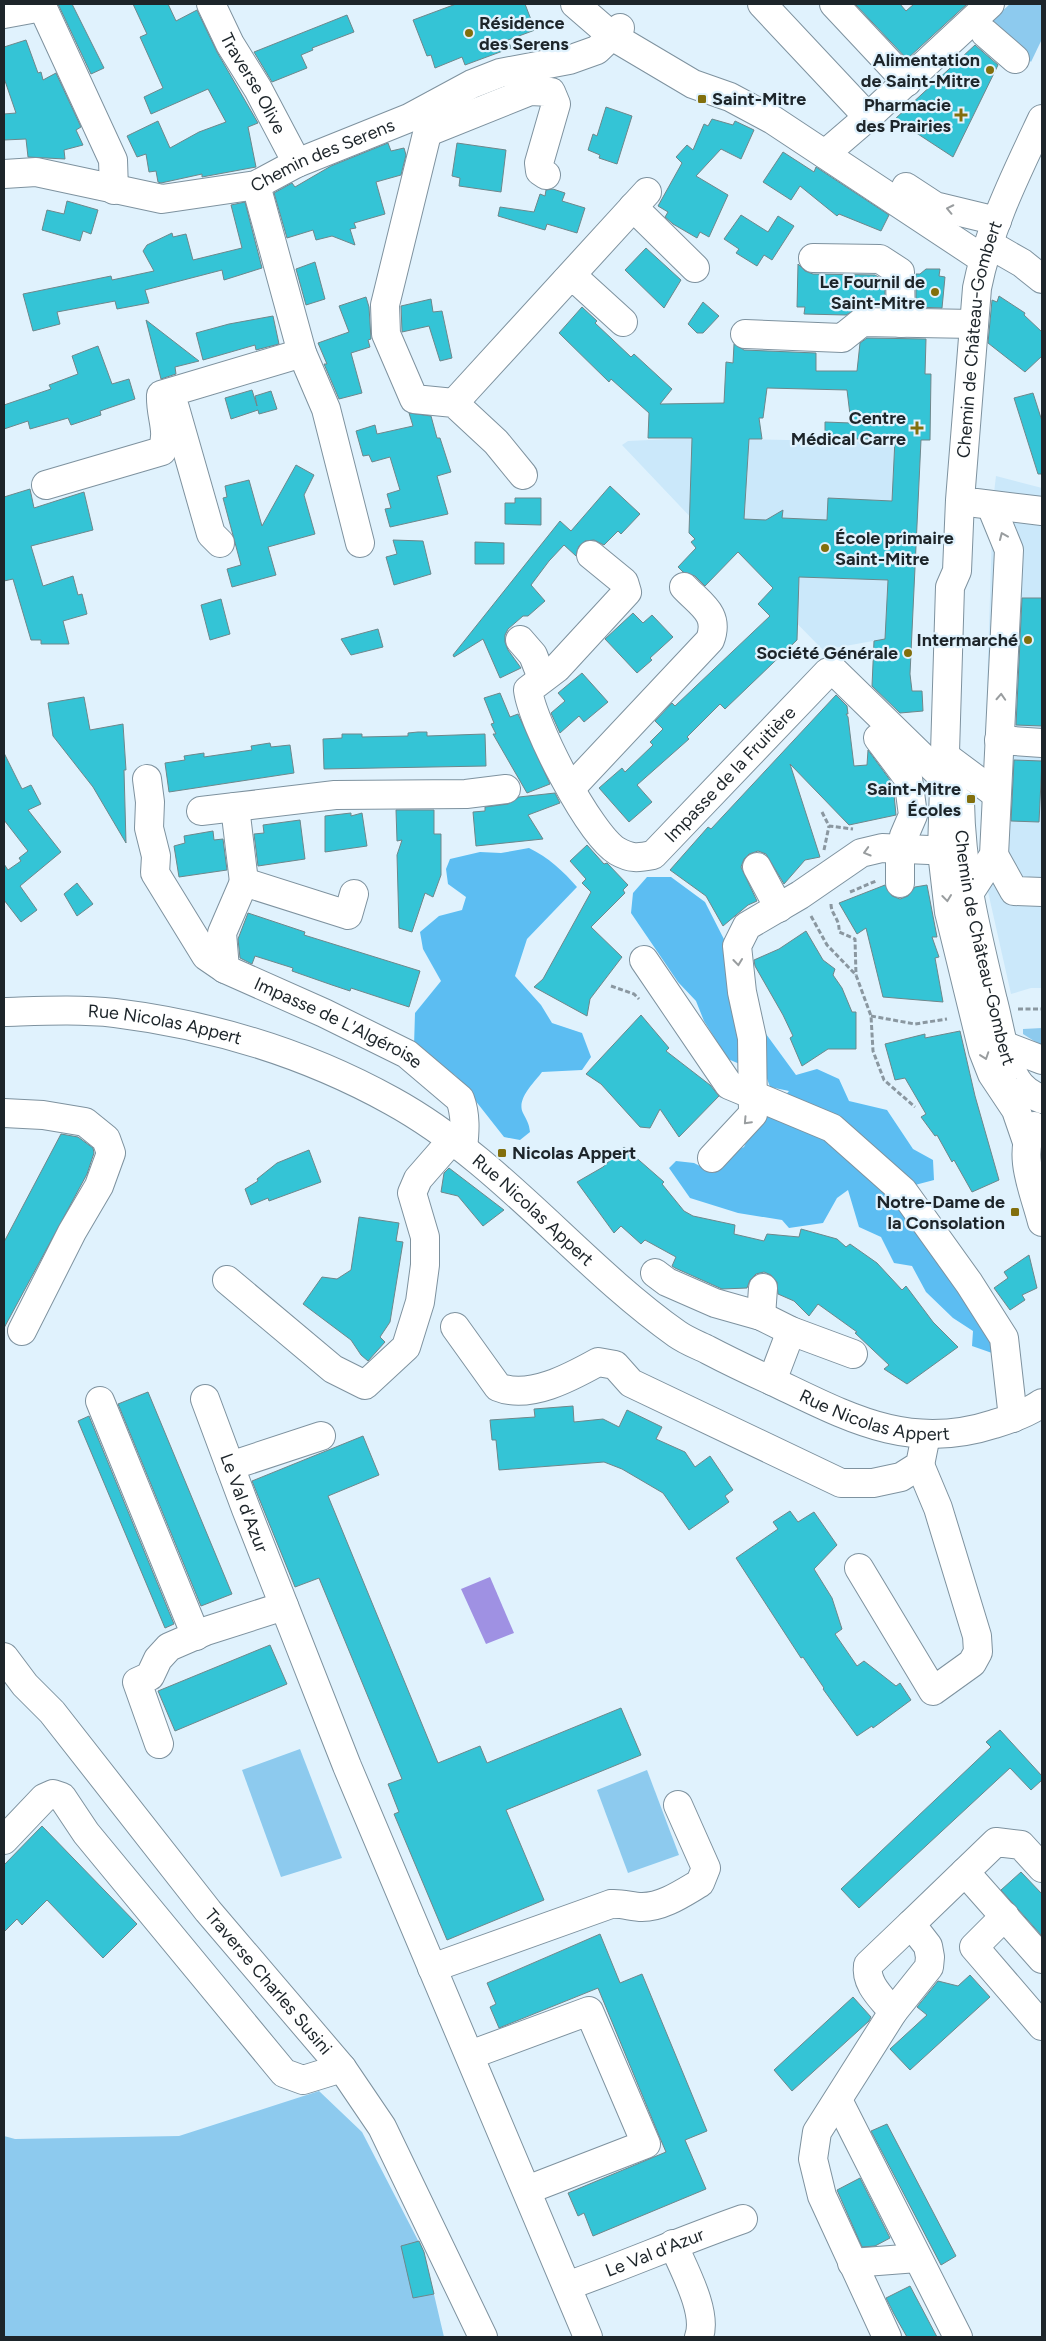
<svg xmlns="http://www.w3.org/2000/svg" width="1046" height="2341" viewBox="0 0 1046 2341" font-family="Figtree,sans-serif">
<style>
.built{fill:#cbe8fa}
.green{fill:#8dcaee}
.forest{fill:#5cbdf2}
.water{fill:#9f91e3}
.building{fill:#34c4d6;stroke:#6e878b;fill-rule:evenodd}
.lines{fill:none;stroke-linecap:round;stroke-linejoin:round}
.minor-casing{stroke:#7e929f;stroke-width:30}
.path{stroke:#8a97a0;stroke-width:3;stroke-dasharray:5 2.5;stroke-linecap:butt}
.minor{stroke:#fff;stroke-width:28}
.oneway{stroke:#999d9f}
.poi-dot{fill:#826f0d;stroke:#e0f2fd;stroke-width:2}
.labels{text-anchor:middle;stroke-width:4.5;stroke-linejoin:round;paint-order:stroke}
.poi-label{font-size:18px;font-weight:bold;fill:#1d252a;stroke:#e0f2fd;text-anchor:end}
.street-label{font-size:18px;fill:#1d252a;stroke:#e0f2fd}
</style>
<rect width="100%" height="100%" fill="#e0f2fd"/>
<g class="built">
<polygon points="692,438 887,442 895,439 921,440 912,634 823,650 773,599 773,587 728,541 697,524 622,445 628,441"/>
<polygon points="996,476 1042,488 1042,988 1031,988 1011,994 984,874 982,848 993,501"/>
</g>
<g class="green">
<polygon points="1010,4 1042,4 1042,39 1031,62 990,22"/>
<polygon points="1042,1028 1042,1046 1023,1034 1023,1029"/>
<polygon points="300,1749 342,1858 281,1877 242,1770"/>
<polygon points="647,1770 679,1855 628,1873 597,1790"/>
<polygon points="319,2091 362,2132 424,2252 444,2337 4,2337 4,2136 15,2139 179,2136"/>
</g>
<g class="forest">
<path d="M529,848C548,857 564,872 577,887L527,939L515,976L541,1005L552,1023L582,1033L591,1057L582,1070L542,1072C534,1083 516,1099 523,1113C527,1121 529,1123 530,1132L520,1140L504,1137L456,1076L414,1046L415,1013L441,981L423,949L420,932L439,916L462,910L466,897L448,884L446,869L450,859L480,852L501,853Z"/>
<polygon points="647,877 671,877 705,902 730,951 758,1023 796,1075 817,1069 839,1079 849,1101 887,1110 913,1149 933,1160 934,1180 915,1185 999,1339 992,1353 972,1346 973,1331 953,1318 926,1292 912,1266 894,1263 881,1237 859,1227 848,1190 837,1198 823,1223 789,1228 782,1220 738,1213 690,1198 669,1168 676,1161 694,1163 714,1173 730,1153 744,1147 750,1133 764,1120 789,1091 770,1087 759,1056 742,1065 728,1059 704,1021 696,1001 678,982 631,913 633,893"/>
</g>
<polygon class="water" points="490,1577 514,1633 486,1644 461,1589"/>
<g class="building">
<polygon points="58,4 72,4 104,68 91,74"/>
<polygon points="133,4 168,4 176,21 197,10 217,52 258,123 248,127 256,167 202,177 202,174 161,183 158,182 156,171 149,172 146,154 137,157 127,136 158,121 170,148 199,132 226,122 208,89 151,114 144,97 163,88 140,37 147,34"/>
<polygon points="456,4 525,4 535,30 508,40 511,48 465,65 462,57 435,68 431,55 427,56 413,20"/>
<polygon points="855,4 900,4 906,11 914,4 967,4 907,59"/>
<polygon points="347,15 354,32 312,48 313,50 301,55 307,68 272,82 254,52"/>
<polygon points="26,40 38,73 41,72 43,80 56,73 81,127 76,130 83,145 64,150 65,159 28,157 26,139 4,140 4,114 16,113 4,78 4,47"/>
<polygon points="975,45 998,65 953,157 895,119"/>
<polygon points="606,107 632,116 617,164 599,158 600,155 588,150 593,134 597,136"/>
<polygon points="712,119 733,125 735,121 754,130 741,159 721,149 696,176 728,195 709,237 700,232 697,238 673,224 665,217 668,212 658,206 682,163 676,157 687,145 693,150 704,124 708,126"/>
<polygon points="388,143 391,151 404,148 406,155 401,175 376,182 385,214 354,223 356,228 350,229 355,245 332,236 316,240 313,230 287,238 274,193 292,183 295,187 331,166"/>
<polygon points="457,143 506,150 501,192 459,186 460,178 452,176"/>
<polygon points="783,152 814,172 816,167 889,215 881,231 839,214 837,216 800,186 791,200 763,182"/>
<polygon points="553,189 565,193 562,201 585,208 577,233 547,224 545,230 498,216 500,207 534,212 540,194 545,196 546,190"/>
<polygon points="67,201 98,210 91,234 83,231 80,241 42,230 47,210 64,214"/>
<polygon points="245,202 262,268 224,280 222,270 145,290 149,303 117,309 115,301 57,312 60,324 33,331 23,294 111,276 112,280 154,271 143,251 147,245 172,233 173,237 186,234 193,260 242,248 231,205"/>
<polygon points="741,215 768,232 778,216 794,226 772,260 764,255 757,266 736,253 739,249 724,239"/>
<polygon points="646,248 681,280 664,308 625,270"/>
<polygon points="315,262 325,299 306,305 296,269"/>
<polygon points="798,264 805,271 813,274 875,275 885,281 885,307 862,306 846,315 804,314 805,307 797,307"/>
<polygon points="926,269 940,269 939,276 945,277 942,308 916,307 916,274 920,274"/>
<polygon points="999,296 1025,313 1024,315 1042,332 1042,356 1025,372 988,343 992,300 997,302"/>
<polygon points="366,297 369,307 371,339 368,340 370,347 351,353 362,393 339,399 324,364 327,364 318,343 349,332 339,306"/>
<polygon points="431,299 433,312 442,311 452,358 440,361 429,326 402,332 402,331 401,306"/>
<polygon points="703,302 719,316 703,333 697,333 688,324"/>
<path d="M582,307L597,321L595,323L631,357L634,354L672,389L660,404L724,403L726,362L733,363L734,344L744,350L816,353V371H857L860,343L867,338L926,339L925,374H931L930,440H921L910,674L912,691H922L923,711L900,713L872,686L874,641L885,639L888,580L799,577L797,640L725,709L720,704L687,737L689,739L637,785L652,802L629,822L599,788L622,768L625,772L653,745L650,742L663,729L655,721L672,703L675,706L770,616L758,604L773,588L738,552L705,586L695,576L683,572L678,567L696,548L691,542L695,539L689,533L692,438H648L649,413L611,379L609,382L559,333ZM767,388L847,390L851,423L825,422V439H895L892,501L828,498L827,520L782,518L783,510L766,520L744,519L749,439H762L759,418H763Z"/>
<polygon points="273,316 279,344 256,350 255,345 203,360 196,333 229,324"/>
<polygon points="146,320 199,361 175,367 176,374 161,379"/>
<polygon points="98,346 112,384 129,379 135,399 100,411 101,415 71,425 68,418 30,429 28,421 4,429 4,405 51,389 49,385 78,374 72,356"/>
<polygon points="252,390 257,406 255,396 271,391 277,409 259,414 258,410 231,419 225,398"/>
<polygon points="1033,393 1042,421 1042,474 1038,474 1014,398"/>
<polygon points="409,413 431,416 437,438 440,438 451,472 437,476 448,514 390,527 385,509 391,508 387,494 400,490 390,457 372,462 369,455 363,456 356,431 375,425 377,434 413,426"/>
<polygon points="296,465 314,475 304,495 315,534 268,547 276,575 232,587 227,569 241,565 223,498 227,497 225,486 249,480 262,526"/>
<polygon points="610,486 640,514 621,534 618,531 604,545 594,540 585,541 579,546 576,556 564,545 549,561 531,585 545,601 528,616 523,616 508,629 505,635 505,642 508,650 521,668 500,678 483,639 454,657 453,655 560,521 571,531"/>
<polygon points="30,489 34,508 84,492 93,530 31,546 43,586 73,576 78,595 82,594 87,614 63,621 69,644 41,644 41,640 31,640 13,579 4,581 4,497"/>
<polygon points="515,498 541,498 541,525 505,524 505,503 515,503"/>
<polygon points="393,540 423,541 431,574 394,585 386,557 397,554"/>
<polygon points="475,542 504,543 504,564 475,564"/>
<polygon points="1022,598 1042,598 1042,726 1016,725"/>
<polygon points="221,599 230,634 210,640 201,605"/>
<polygon points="633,613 643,623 652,615 673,637 650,658 652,660 637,673 605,639"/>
<polygon points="378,629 383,647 351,655 341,639"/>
<polygon points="582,673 608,702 584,722 579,716 560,733 551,713 565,701 558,693"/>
<polygon points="500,693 510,717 518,714 550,784 527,793 493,734 496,734 491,724 494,723 484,698"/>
<polygon points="836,695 847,706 848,714 846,714 848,717 854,766 867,765 868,750 893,784 896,815 849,825 790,764 820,857 805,860 784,884 766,854 758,851 749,854 744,859 741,867 757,901 748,905 723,926 706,896 670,870 708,827 711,829"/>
<polygon points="84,697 90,730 123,724 126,770 124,770 126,843 93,787 53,736 48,703"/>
<polygon points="418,732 427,732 427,736 485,734 486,766 324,769 323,739 342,738 342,734 362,734 362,737 408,736 408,733"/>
<polygon points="270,743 271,747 290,745 294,773 169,792 165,763 185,760 184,756 204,753 204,757 252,750 251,746"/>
<polygon points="4,753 22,789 31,785 41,804 28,810 61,852 20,886 37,910 21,922 4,900 4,864 8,870 21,861 19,858 28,851 4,820"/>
<polygon points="1014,760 1042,761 1039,822 1011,821"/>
<polygon points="555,793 560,803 528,815 543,839 476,846 473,812 485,811 485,807 508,804 519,797"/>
<polygon points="396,810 434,810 434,834 441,834 441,875 433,897 425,893 412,932 399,928 397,855 402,840 397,841"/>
<polygon points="351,813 351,816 362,813 367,846 325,852 325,816"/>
<polygon points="300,820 305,859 258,866 254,834 264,833 263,825"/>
<polygon points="213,831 214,840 223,839 227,870 179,877 174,846 185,843 184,836"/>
<polygon points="587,845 604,864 607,863 628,885 623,890 625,893 591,927 622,957 590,999 587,1016 534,987 543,979 591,892 582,883 586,879 570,861"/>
<polygon points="77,883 93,904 77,916 64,894"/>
<polygon points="885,885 892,896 900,899 908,896 915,887 927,885 937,937 932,937 939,957 935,958 943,1002 883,997 866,928 857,934 839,903"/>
<polygon points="248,913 305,932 304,935 420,971 409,1007 351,988 350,991 332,985 292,971 293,968 255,956 252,964 240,958 238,939"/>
<polygon points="806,931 823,960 835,969 833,975 842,988 852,1012 856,1012 856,1049 828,1049 802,1066 790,1038 793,1036 783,1015 755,966 754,960 779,949"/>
<polygon points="641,1015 669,1048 666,1051 710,1085 719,1096 679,1137 660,1109 650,1128 640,1127 601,1084 586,1074"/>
<polygon points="960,1031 975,1096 999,1180 972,1192 954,1160 952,1162 937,1135 935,1136 921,1117 926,1114 905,1078 895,1080 885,1044 925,1034 925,1038"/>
<polygon points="61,1134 78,1137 93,1148 94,1153 87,1174 4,1328 4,1242"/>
<polygon points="624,1147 664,1182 662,1184 684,1211 693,1216 735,1225 734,1234 764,1241 767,1234 799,1237 801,1229 837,1239 846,1247 850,1244 877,1263 902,1290 906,1286 933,1322 958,1347 907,1384 884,1369 889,1365 855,1333 857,1332 818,1304 809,1316 794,1301 778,1294 777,1282 771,1275 764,1272 756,1274 750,1280 747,1288 722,1289 675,1268 672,1266 676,1257 645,1240 641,1244 621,1226 614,1233 577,1182 603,1167"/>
<polygon points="309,1150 321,1182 269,1201 268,1198 251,1205 245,1189 258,1181 257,1179 277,1163"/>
<polygon points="449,1168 504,1210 483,1226 458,1196 441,1192 444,1173"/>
<polygon points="359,1217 399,1223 396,1241 403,1242 390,1322 380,1337 385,1342 368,1361 361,1355 351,1340 303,1304 322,1277 337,1279 351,1270"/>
<polygon points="1029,1255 1037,1288 1022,1295 1025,1300 1010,1310 994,1288 1008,1278 1004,1272"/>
<polygon points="148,1392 232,1594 201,1606 118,1404"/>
<polygon points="573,1406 574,1422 603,1419 619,1427 627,1410 662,1427 656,1439 685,1452 695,1467 710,1456 733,1490 725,1496 729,1502 689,1530 663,1493 622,1469 604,1462 499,1470 496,1440 492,1440 490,1420 535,1417 534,1409"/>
<polygon points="89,1416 174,1624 165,1628 78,1421"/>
<polygon points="363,1436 379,1475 328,1496 438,1763 480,1746 487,1763 621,1708 641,1755 506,1810 544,1900 447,1940 394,1814 399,1812 388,1784 402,1779 319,1578 295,1587 252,1481"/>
<polygon points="790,1511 798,1522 814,1512 837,1545 814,1569 832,1598 842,1629 835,1634 857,1666 864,1661 896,1686 900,1683 911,1700 873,1728 872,1726 857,1736 823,1689 824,1688 803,1657 801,1658 736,1558 778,1529 773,1522"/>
<polygon points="270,1645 287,1684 175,1731 158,1691"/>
<polygon points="1000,1730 1042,1776 1042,1780 1031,1790 1010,1768 859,1908 841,1889 991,1747 986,1742"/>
<polygon points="42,1826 137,1924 103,1958 47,1900 22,1925 17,1919 4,1932 4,1865"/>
<polygon points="1021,1872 1042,1894 1042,1936 1001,1890"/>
<polygon points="600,1934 620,1983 642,1974 707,2131 685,2140 706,2189 593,2236 584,2213 578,2216 568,2193 666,2152 660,2138 598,1988 499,2028 490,2007 496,2004 487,1983"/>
<polygon points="970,1975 990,1997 910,2070 890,2049 927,2015 917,2007 938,1981 958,1986"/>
<polygon points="853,1997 871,2017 869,2021 792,2091 774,2070"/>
<polygon points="887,2124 956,2256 941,2265 871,2131"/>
<polygon points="860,2178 890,2238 875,2246 862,2247 837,2190"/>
<polygon points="419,2241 424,2252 434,2294 413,2298 401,2246"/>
<polygon points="910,2286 937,2337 907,2337 894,2314 886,2298"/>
</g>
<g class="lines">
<g class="minor-casing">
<g id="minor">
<polyline points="41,4 113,160 114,190"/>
<path id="s1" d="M211,4L230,44L258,89L297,163"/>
<polyline points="575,4 612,36 693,84 730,97 773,120 983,259"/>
<polyline points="762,4 868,117"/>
<polyline points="834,4 907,82"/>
<polyline points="4,14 42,7"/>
<polyline points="985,33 1015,59"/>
<polyline points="434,105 385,305 386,334 414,399 454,403 496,442 523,475"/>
<polyline points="428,132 530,91 551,92 556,104 539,163 540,171 546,175"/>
<polyline points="825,154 868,117 990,4"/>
<path id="s2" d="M4,174L36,172L162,199L256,185L297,163L409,118L472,84L500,73L569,60L597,50L620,28"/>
<polyline points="256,185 302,353 326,409 360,543"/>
<polyline points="906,187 935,206 997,221"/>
<polyline points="633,207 695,268"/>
<polyline points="989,244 1022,263 1042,279"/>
<polyline points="813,258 880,259 900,272 901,323"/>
<polyline points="566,281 578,281 623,322"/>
<polyline points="745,334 842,338 862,322 974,324"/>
<polyline points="454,403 647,192"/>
<polyline points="175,408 211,534 220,543"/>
<path d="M46,485L162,451C170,430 160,417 161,395L302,353"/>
<polyline points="976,503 1042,511"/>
<path id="s3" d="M591,555L624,582L627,592L557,668L528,690C532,723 589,834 617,851C631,859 638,858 653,855L828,672L834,671L953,787"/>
<polyline points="520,640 533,655 542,678"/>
<polyline points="878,738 908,778 913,815 904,836 900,862 900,883"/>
<polyline points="999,740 1042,743"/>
<polyline points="945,756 996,794"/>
<polyline points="147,779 150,802 149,828 156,856 155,873 206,956 225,969"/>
<path d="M571,788L710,640C720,614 701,605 684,587"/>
<path id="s4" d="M960,802C961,871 977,934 993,1001C1000,1027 1003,1056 1016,1079C1022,1089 1031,1095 1042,1099"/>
<polyline points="235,807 335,795 466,794 506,789"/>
<polyline points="201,811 235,807 244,882"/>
<polyline points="994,855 1014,891 1042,892"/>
<polyline points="757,867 779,908"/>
<path id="s5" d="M354,894L348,915L244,882L222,933L225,969L324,1013L407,1054L460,1099C466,1115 465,1131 463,1148"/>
<polyline points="968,895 994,855 1009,550 991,506"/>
<polyline points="644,960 729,1085 832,1128 903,1191 969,1283 1004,1338 1013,1418"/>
<path id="s6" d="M4,1012C41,1011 78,1009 115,1013C212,1025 307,1054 392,1101C501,1161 577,1263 677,1334C687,1341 698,1345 708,1350C729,1361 750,1371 772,1381C848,1417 908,1452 994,1424C1011,1419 1028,1413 1042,1403"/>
<polyline points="1003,1045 1042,1060"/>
<polyline points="4,1113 43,1115 85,1122 106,1139 111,1153 99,1186 72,1232 22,1331"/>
<path d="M1034,1126C1016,1154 1035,1193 1042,1222"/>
<path id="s7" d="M1027,1142L1016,1110L992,1074L983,1051L949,912L942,852L950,587L957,571L960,500L977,288C989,228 1016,174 1042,119"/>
<polyline points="712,1158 753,1114 752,1038 742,992 737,946 747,926 800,895 861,853 882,848 929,850 942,852 958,861"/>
<polyline points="655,1273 667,1282 715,1303 761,1316 791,1331 853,1354"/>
<polyline points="227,1280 333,1369 365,1385 406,1347 420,1302 425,1265 425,1237 412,1193 418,1179 452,1140"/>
<polyline points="761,1316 763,1288"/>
<path d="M455,1327L498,1387C529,1400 571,1377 598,1362L615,1365L631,1383L841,1483H873L901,1477L920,1465L926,1435"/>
<polyline points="772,1381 791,1331"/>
<path id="s8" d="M205,1399L246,1509L347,1766L588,2337"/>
<polyline points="100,1401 196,1636"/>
<polyline points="230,1466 321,1436"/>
<polyline points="859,1568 933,1691 972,1663 978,1652 977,1636 938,1508 920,1465"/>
<path id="s9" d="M4,1657L25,1685L52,1712L208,1911L342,2068L382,2127L483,2337"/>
<polyline points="159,1744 137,1682 150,1676 158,1659 169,1647 206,1631 284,1606"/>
<polyline points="4,1840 44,1798 53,1794 62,1797 86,1833 284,2073 303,2080 342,2068"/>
<polyline points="965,1872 1042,1959"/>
<polyline points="1005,1916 974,1947 1042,2026"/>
<path d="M432,1968L611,1904C622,1903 632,1907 642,1907C663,1907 683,1893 700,1883L706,1868L678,1805"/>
<path d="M893,2012C882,1998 865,1984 868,1965L911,1924"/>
<polyline points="470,2055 589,2011 646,2144 527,2190"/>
<polyline points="838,2100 958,2337"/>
<path d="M673,2244C683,2268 708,2312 699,2337"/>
<polyline points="852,2263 917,2258"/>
<path id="s10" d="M567,2286C626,2265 683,2240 743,2219"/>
<polyline points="887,2337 822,2196 813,2159 817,2132 893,2012 929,1967 930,1957 928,1946 911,1924 996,1842 1021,1845 1042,1868"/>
</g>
</g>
<g class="path">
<polyline points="822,812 829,826 853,829"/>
<polyline points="824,850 829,826"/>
<polyline points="850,892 876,881"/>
<path d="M831,904C831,915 840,918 839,932L855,939L856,975"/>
<polyline points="811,916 827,945 856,975 871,1016 873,1051 884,1080 915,1107"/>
<polyline points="611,986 634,994 639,999"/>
<polyline points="1018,1009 1042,1009"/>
<polyline points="871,1016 915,1024 947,1019"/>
</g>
<use href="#minor" class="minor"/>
</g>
<defs><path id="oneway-chevron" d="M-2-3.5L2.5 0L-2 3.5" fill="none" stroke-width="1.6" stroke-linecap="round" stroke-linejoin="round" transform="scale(1.25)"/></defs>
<g class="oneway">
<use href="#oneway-chevron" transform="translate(950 209) rotate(-168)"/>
<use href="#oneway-chevron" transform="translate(1003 536) rotate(-113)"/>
<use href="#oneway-chevron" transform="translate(1001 697) rotate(-87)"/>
<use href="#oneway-chevron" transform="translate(867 852) rotate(164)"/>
<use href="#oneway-chevron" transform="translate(947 898) rotate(83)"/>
<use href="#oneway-chevron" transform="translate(738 962) rotate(84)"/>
<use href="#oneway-chevron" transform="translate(985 1056) rotate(71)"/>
<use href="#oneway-chevron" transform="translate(747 1121) rotate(133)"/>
</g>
<g class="poi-dot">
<circle cx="469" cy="33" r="5"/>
<circle cx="990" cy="70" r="5"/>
<rect x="697" y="94" width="10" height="10" rx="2.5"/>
<path d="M958.5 107.5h5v5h5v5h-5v5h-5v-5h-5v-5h5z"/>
<circle cx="935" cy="292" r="5"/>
<path d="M914.5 420.5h5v5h5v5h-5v5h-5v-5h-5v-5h5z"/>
<circle cx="825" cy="548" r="5"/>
<circle cx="1028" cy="640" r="5"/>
<circle cx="908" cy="653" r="5"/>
<rect x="966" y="794" width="10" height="10" rx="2.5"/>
<rect x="497" y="1148" width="10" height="10" rx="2.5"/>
<rect x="1010" y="1207" width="10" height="10" rx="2.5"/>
</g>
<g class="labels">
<g class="poi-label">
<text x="479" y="29" text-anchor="start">Résidence<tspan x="479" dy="21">des Serens</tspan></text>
<text x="980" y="66">Alimentation<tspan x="980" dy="21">de Saint-Mitre</tspan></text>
<text x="712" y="105" text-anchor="start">Saint-Mitre</text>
<text x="951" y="111">Pharmacie<tspan x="951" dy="21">des Prairies</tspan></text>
<text x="925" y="288">Le Fournil de<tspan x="925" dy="21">Saint-Mitre</tspan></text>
<text x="906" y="424">Centre<tspan x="906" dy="21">Médical Carre</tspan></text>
<text x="835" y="544" text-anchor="start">École primaire<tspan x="835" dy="21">Saint-Mitre</tspan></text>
<text x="1018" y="646">Intermarché</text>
<text x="898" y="659">Société Générale</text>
<text x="961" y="795">Saint-Mitre<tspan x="961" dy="21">Écoles</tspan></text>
<text x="512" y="1159" text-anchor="start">Nicolas Appert</text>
<text x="1005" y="1208">Notre-Dame de<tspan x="1005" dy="21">la Consolation</tspan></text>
</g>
<g class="street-label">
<text dy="6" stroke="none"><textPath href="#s1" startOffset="90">Traverse Olive</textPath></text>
<text dy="6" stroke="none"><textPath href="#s2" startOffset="329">Chemin des Serens</textPath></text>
<text dy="6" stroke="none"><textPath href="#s7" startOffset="821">Chemin de Château-Gombert</textPath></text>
<text dy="6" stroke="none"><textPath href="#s3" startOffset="528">Impasse de la Fruitière</textPath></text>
<text dy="6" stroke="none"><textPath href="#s4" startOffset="148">Chemin de Château-Gombert</textPath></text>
<text dy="6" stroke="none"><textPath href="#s5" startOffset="348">Impasse de L'Algéroise</textPath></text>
<text dy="6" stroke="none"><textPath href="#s6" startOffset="162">Rue Nicolas Appert</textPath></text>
<text dy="6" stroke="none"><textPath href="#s6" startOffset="582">Rue Nicolas Appert</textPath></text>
<text dy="6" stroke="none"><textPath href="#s6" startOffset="988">Rue Nicolas Appert</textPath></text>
<text dy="6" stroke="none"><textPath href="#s8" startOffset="111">Le Val d'Azur</textPath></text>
<text dy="6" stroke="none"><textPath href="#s9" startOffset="419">Traverse Charles Susini</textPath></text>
<text dy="6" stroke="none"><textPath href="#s10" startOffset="94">Le Val d'Azur</textPath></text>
</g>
</g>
<rect width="1046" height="2341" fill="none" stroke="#1d252a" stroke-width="10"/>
</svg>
